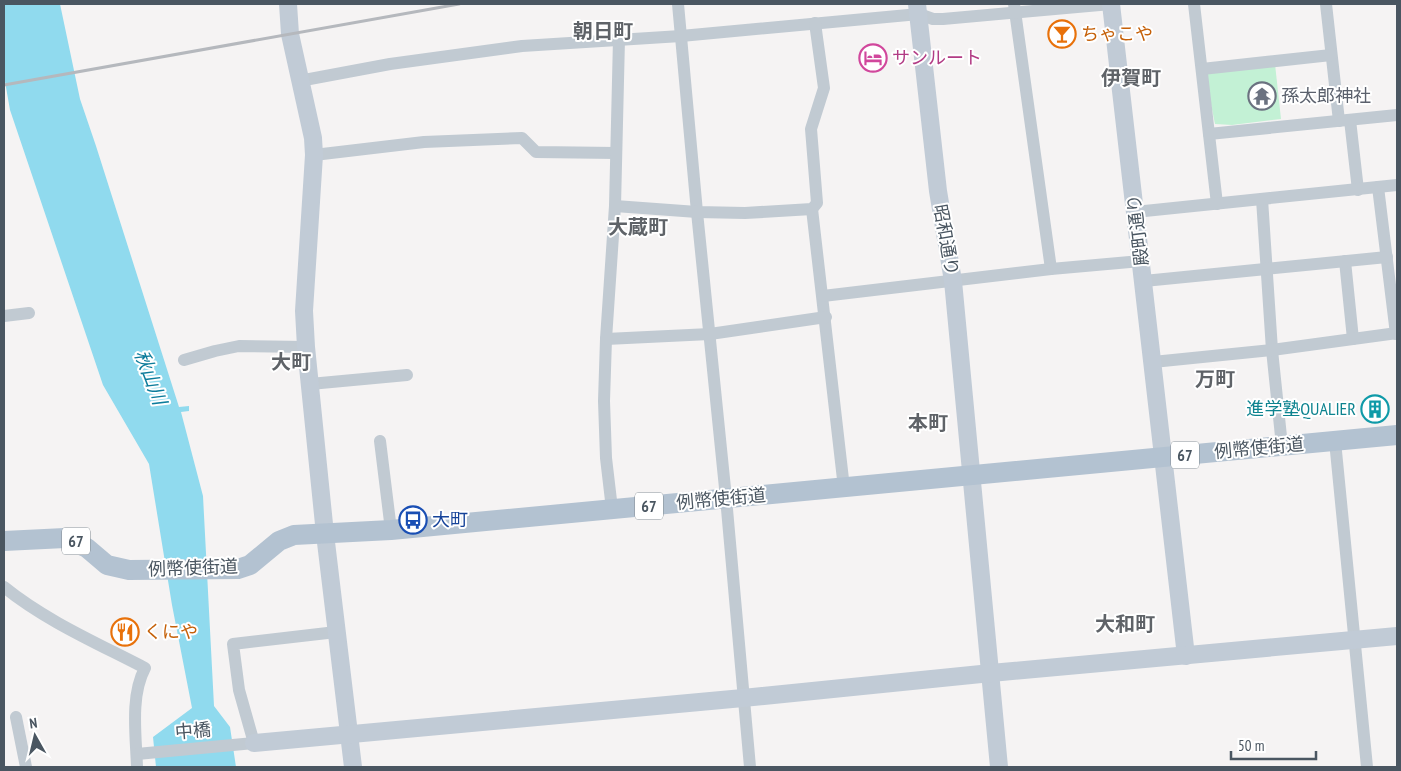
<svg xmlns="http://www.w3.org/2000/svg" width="1401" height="771" viewBox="0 0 1401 771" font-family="'PT Sans Narrow','Noto Sans JP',sans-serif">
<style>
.green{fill:#c3f1d5}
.water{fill:#90daee}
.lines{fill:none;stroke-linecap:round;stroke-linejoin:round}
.street{stroke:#c1cad2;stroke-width:12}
.secondary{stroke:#c1cbd6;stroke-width:18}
.primary{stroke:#b3c2d1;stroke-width:20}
.rail{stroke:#b5b8bd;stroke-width:3}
.labels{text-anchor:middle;stroke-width:4;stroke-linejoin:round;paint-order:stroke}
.shield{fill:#fff;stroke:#808990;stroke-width:1}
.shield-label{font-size:16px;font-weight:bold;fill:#4a5661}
.food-label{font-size:18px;fill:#c56008;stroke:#fff;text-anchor:start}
.hotel-label{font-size:18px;fill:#b23c85;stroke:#fff;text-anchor:start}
.worship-label{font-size:18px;fill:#5b616d;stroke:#fff;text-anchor:start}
.street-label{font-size:18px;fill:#4a5661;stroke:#fff}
.culture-label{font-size:18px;fill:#0d838f;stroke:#fff;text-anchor:end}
.transit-label{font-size:18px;fill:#164399;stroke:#fff;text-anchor:start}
.water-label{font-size:19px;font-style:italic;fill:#0c7c9b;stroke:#fff}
.quarter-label{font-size:20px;font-weight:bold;fill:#5f6368;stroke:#fff}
</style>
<rect width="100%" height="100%" fill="#f5f3f3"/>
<polygon class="green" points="1275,64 1281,119 1232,125 1215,124 1204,70"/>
<polygon class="water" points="4,4 60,4 80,99 96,146 179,407 189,406 189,411 181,412 203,496 214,706 230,727 236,767 156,767 153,737 192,708 172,605 149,464 103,385 10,110 4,76"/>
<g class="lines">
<g class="street">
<polyline points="678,4 697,212 726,498 750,767"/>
<polyline points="1014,4 1051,269"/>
<polyline points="1194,4 1217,204"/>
<polyline points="1326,4 1339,121"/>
<polyline points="1202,69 1331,55"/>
<polyline points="299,81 390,64 522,46 681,36 919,14 933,19 943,19 1111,4"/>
<polyline points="1350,120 1358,190"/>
<polyline points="1209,134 1397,115"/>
<polyline points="314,155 424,142 522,138 536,152 616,153"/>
<polyline points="1378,187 1396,334"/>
<polyline points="1262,199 1272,350 1282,446"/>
<polyline points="615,206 697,212 745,213 812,209 817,203 811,129 824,88 815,23"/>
<polyline points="812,209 844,488"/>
<polyline points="1135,212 1397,185"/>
<polyline points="1345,261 1353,339"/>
<polyline points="1144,281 1387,257"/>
<polyline points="823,296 1051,269 1141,261"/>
<polyline points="4,316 29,313"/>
<polyline points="606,339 710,334 826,317"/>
<polyline points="184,360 215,351 239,346 306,347"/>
<polyline points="1153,362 1272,350 1397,333"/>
<polyline points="310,384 407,375"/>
<polyline points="380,441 391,530"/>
<polyline points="1335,441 1367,767"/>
<polyline points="612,509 606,458 604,401 606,339 615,206 619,39"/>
<path d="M4,587C46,621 97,643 145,668C130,696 136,736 137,767"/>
<polyline points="16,717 26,767"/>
<polyline points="137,754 254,743 239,690 233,644 336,632"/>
</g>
<g class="secondary">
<polyline points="288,4 290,34 313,138 314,155 304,311 306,347 325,534 353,767"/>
<polyline points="917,4 938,191 953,281 999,767"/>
<polyline points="1111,4 1186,656"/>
<polyline points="254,743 743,698 991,673 1397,636"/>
</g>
<polyline class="primary" points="4,541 65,538 87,548 107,565 129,570 238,569 250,565 279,541 294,535 391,530 1397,435"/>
<polyline class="rail" points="4,85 459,4"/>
</g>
<defs>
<g id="bar-ring" transform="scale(1.4375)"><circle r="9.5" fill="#fff" stroke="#e8710a" stroke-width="1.5"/><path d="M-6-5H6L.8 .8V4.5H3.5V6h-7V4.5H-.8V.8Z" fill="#e8710a"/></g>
<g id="hotel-ring" transform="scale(1.4375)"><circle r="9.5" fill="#fff" stroke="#d1479c" stroke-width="1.5"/><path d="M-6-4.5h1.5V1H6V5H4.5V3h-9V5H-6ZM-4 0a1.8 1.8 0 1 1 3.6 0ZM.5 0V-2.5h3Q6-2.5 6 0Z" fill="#d1479c"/></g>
<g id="temple-ring" transform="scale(1.4375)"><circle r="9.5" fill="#fff" stroke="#6b7280" stroke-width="1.5"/><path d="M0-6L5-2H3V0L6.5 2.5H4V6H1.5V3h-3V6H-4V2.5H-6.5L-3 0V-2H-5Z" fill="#6b7280"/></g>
<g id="building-ring" transform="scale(1.4375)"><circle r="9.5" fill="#fff" stroke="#0f9aa8" stroke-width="1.5"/><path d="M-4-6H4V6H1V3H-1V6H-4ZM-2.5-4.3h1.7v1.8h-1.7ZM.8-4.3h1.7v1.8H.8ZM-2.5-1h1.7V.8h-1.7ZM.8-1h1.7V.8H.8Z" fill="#0f9aa8"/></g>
<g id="bus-ring" transform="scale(1.4375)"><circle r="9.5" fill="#fff" stroke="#1a4fb4" stroke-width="1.5"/><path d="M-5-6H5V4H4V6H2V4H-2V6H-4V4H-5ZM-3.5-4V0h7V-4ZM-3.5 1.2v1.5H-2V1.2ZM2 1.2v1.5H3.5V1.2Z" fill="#1a4fb4"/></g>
<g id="restaurant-ring" transform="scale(1.4375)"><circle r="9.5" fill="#fff" stroke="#e8710a" stroke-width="1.5"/><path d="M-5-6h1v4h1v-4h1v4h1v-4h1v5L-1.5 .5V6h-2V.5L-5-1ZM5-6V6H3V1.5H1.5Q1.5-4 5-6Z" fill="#e8710a"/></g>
</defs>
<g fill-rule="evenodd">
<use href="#bar-ring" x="1062" y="34"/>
<use href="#hotel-ring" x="873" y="58"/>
<use href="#temple-ring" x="1262" y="96"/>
<use href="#building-ring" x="1375" y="409"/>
<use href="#bus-ring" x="413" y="520"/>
<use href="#restaurant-ring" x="125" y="632"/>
</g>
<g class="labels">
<g class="shield">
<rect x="1171" y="441.5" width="28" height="27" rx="4"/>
<rect x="635" y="492.5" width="28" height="27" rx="4"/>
<rect x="62" y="527.5" width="28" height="27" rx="4"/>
</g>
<g class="shield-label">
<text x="1185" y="461">67</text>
<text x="649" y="512">67</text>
<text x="76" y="547">67</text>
</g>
<g class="food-label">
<text x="1081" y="40">ちゃこや</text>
<text x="144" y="638">くにや</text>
</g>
<g class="hotel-label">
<text x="892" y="64">サンルート</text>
</g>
<g class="worship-label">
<text x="1281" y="102">孫太郎神社</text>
</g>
<g class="street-label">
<text transform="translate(1138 230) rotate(-97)" y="6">殿町通り</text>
<text transform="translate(946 240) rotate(80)" y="6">昭和通り</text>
<text transform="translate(1259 448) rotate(-5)" y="6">例幣使街道</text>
<text transform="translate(721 499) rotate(-5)" y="6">例幣使街道</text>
<text transform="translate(193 568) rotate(-2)" y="6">例幣使街道</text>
<text transform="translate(193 731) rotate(-5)" y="6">中橋</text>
</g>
<g class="culture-label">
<text x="1356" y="415">進学塾QUALIER</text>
</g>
<g class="transit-label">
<text x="432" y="526">大町</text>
</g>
<g class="water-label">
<text transform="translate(151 377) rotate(69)" y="7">秋山川</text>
</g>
<g class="quarter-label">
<text x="603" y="38">朝日町</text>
<text x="1131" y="85">伊賀町</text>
<text x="638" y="234">大蔵町</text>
<text x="291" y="369">大町</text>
<text x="1215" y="386">万町</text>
<text x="928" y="430">本町</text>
<text x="1125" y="631">大和町</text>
</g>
</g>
<rect width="1401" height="771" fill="none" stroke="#4a5661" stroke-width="10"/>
<g transform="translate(35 736) rotate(352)" stroke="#ffffff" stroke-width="4" paint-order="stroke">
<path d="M0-4L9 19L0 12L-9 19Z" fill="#4a5661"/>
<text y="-8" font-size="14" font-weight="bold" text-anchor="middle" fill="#4a5661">N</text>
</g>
<path d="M1231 751v8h85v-8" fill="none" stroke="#4a5661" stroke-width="2.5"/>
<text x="1238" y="751" font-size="15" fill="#4a5661" stroke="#ffffff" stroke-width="4" paint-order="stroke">50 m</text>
</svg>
